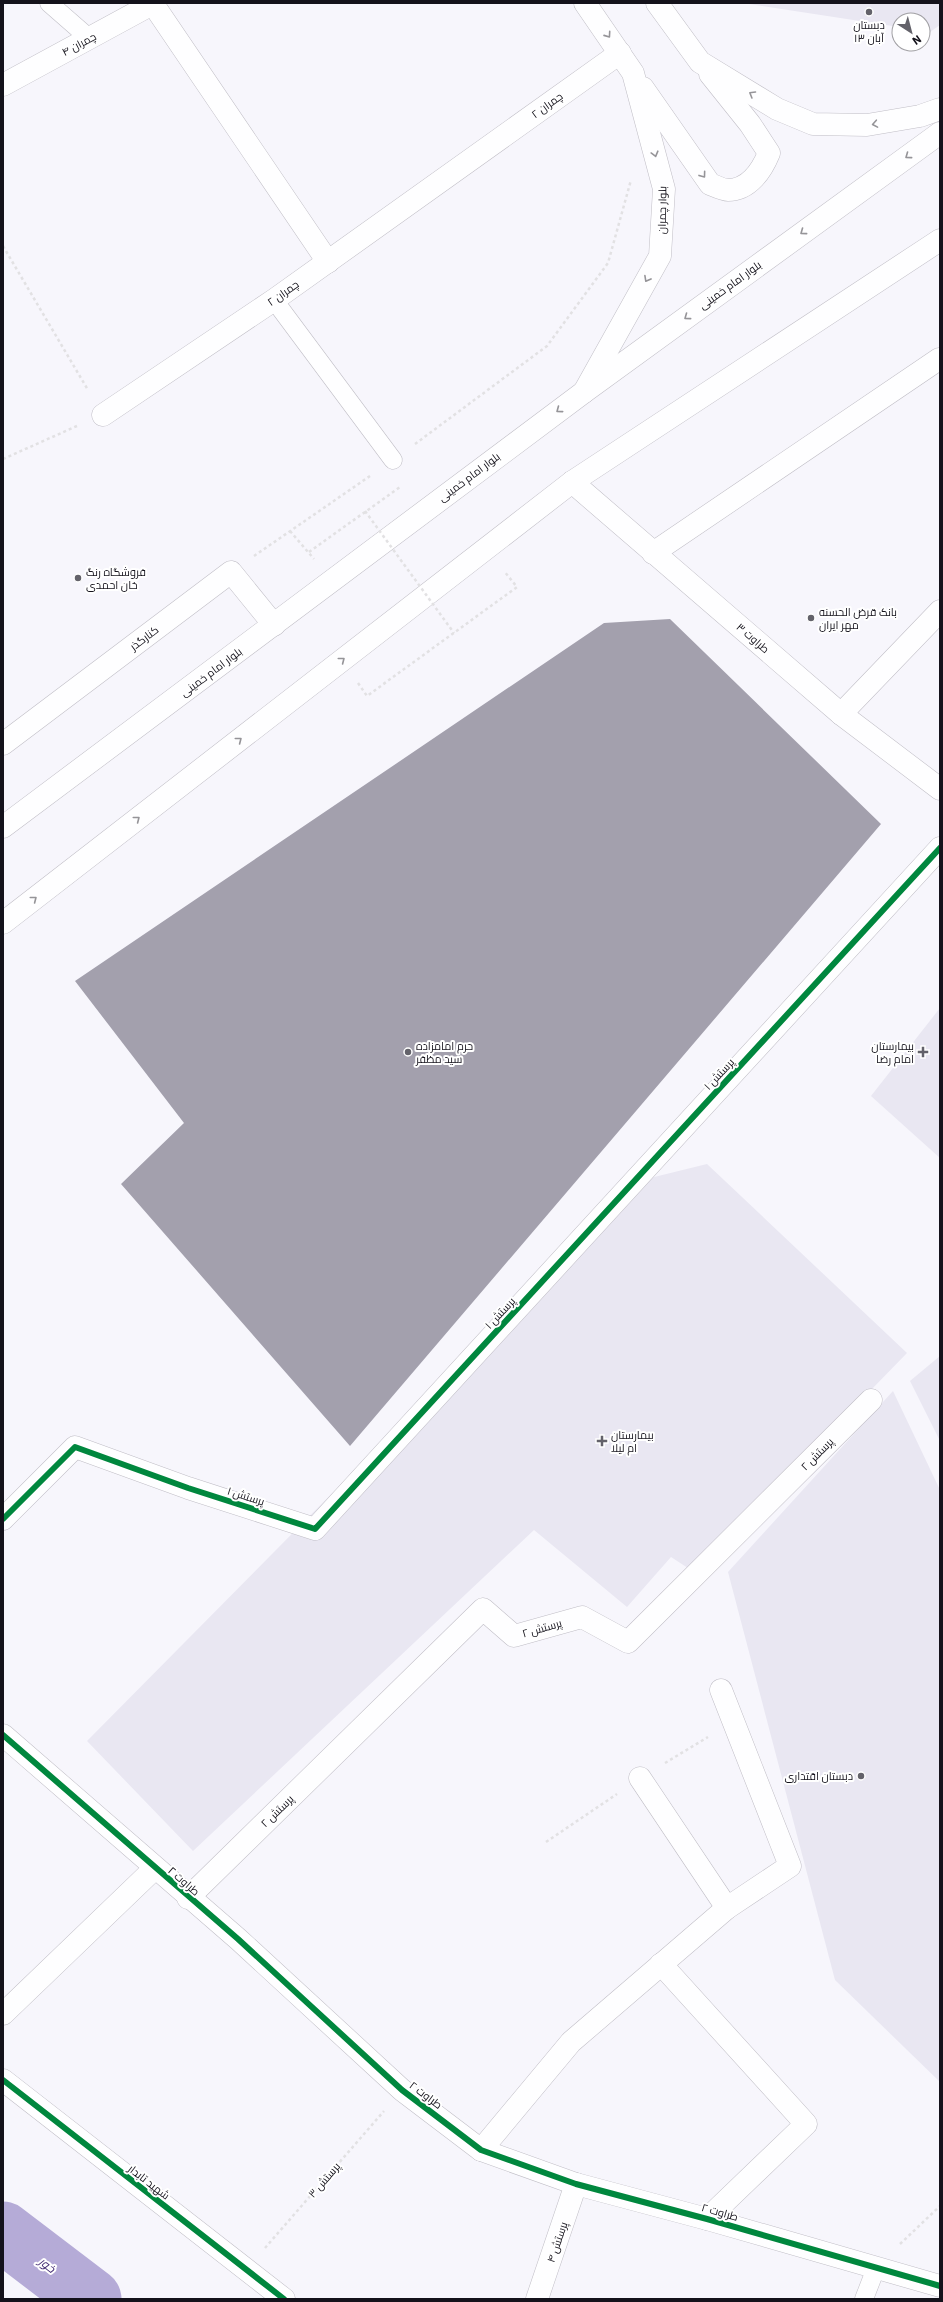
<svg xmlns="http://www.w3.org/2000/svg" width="943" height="2302" viewBox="0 0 943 2302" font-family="'IBM Plex Sans',Cairo,sans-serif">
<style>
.built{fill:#e9e7f2}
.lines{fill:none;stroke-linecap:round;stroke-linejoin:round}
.river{stroke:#b5abd7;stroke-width:61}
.building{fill:#a3a0ad}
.service-casing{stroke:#c0bec6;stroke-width:19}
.minor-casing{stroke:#c0bec6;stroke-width:23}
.tertiary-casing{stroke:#c0bec6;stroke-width:23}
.secondary-casing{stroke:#c0bec6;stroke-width:23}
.primary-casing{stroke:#c0bec6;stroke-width:23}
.path{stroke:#e2e1e3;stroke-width:2.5;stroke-dasharray:3 3;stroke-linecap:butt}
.service{stroke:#fefeff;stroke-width:18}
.minor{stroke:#fefeff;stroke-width:22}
.tertiary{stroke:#fefeff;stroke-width:22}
.secondary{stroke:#fefeff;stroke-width:22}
.primary{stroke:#fefeff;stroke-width:22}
.path-bridge{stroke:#e2e1e3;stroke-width:2.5;stroke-dasharray:3 3;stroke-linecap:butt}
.cycleway-casing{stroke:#fff;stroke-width:8}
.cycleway{stroke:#00873e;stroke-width:6}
.oneway{stroke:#959498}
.poi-dot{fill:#63626a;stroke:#fff;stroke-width:1.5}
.labels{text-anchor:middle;stroke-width:4;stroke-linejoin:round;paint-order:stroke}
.poi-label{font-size:11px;fill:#14121b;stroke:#fff;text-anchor:start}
.street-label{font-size:11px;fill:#14121b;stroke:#fff}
.water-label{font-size:12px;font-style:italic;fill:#422a72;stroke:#fff}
</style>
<rect width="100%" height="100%" fill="#f7f6fc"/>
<g class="built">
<polygon points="742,3 940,3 940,25 930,32 923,31 923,20 899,20 899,27"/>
<polygon points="940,1008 940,1158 871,1096"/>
<polygon points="707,1164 907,1353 694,1572 671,1557 627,1607 534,1530 193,1851 87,1741 642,1180"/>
<polygon points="940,1356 940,1441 910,1381"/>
<polygon points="893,1391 940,1490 940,2082 835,1980 728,1572"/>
</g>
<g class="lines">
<polyline class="river" points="3,2232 91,2299"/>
</g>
<polygon class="building" points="670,619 881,824 350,1446 121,1184 184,1123 75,981 604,623"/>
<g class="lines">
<g class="service-casing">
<g id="service">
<polyline points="49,3 89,38"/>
<polyline points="274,300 393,460"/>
<polyline points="864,2299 876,2268"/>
</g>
</g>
<g class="minor-casing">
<g id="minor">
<polyline points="153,4 328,262"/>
<polyline points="3,85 154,3"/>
<polyline points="103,415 274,300 620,53"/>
<polyline points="572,482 841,714 940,789"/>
<polyline points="653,553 939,359"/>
<polyline points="841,714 940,611"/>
<polyline points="3,744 231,572 274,625"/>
<polyline points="3,1519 75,1447 188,1488 315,1529 940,848"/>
<polyline points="3,1735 238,1939 402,2090 481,2150 576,2184 707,2219 940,2286"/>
<polyline points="640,1778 727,1908"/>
<polyline points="188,1898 483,1609 514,1636 582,1617 628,1642 871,1400"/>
<polyline points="661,1964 806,2124 707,2219"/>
<polyline points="3,2014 155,1868"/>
<polyline points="481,2150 571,2042 727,1908 790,1866 721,1690"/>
<polyline points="537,2299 576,2184"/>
</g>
</g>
<g class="tertiary-casing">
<polyline id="tertiary" points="3,2080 284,2299"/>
</g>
<g class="secondary-casing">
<g id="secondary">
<polyline points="657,3 700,62 777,109 813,124 867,125 920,116 940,109"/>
<path d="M643,88L710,184C715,186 723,190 728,190C749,190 762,170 769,153L750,124L710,74"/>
<polyline points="584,392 660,256 664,189 633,73 585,3"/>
</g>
</g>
<g class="primary-casing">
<g id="primary">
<polyline points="3,827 584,392 940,133"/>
<polyline points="3,923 572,482 940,240"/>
</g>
</g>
<g class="path">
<polyline points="3,246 88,390"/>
<polyline points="415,444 547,346 608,263 631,180"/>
<polyline points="3,459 77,426"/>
<polyline points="290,531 314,559"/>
<polyline points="309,552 400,487"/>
<polyline points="254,556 370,476"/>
<polyline points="358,683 367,696 517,587 504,571"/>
<polyline points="665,1763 708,1737"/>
<polyline points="546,1842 617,1794"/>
<polyline points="900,2244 940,2206"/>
<polyline points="265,2248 384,2111"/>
</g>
<use href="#service" class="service"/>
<use href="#minor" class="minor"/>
<use href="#tertiary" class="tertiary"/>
<use href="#secondary" class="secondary"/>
<use href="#primary" class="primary"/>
<polyline class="path-bridge" points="365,511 454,633"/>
<g class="cycleway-casing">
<g id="cycleway">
<polyline points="3,1519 75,1447 188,1488 315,1529 940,848"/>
<polyline points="3,1735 238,1939 402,2090 481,2150 576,2184 707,2219 940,2286"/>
<polyline points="3,2080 284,2299"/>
</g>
</g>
<use href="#cycleway" class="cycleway"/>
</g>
<defs><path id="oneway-chevron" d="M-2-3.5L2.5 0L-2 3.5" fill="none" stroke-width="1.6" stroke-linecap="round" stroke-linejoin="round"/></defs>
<g class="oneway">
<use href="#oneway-chevron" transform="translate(608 35) rotate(55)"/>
<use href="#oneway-chevron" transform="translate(752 94) rotate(-149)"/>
<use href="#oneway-chevron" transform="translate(875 124) rotate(170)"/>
<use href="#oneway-chevron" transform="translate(655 154) rotate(75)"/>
<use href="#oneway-chevron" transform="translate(908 156) rotate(144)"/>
<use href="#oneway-chevron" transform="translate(703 175) rotate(54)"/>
<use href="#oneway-chevron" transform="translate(803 232) rotate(144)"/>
<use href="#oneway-chevron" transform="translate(647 279) rotate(119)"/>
<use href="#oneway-chevron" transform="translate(687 317) rotate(144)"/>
<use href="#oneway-chevron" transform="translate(559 410) rotate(143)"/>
<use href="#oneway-chevron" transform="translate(342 660) rotate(-38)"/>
<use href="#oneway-chevron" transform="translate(239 740) rotate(-38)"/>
<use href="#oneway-chevron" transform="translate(137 819) rotate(-38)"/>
<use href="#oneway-chevron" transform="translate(34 899) rotate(-38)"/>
</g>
<g class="poi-dot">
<circle cx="869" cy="12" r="4"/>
<circle cx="78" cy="578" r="4"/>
<circle cx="811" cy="618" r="4"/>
<circle cx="408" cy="1052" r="4"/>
<path d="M921 1046h4v4h4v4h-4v4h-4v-4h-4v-4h4z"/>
<path d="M600 1435h4v4h4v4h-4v4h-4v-4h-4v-4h4z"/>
<circle cx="861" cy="1776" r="4"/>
</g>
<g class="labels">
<g class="poi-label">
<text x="869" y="29" text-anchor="middle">دبستان<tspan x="869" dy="13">۱۳ آبان</tspan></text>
<text x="86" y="576">فروشگاه رنگ<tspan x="86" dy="13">خان احمدی</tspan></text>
<text x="819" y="616">بانک قرض الحسنه<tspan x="819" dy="13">مهر ایران</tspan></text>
<text x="416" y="1050">حرم امامزاده<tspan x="416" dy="13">سید مظفر</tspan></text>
<text x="914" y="1050" text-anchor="end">بیمارستان<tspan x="914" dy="13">امام رضا</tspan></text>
<text x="611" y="1439">بیمارستان<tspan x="611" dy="13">ام لیلا</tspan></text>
<text x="853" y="1780" text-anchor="end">دبستان اقتداری</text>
</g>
<g class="street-label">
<text transform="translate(79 44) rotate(-28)" y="4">چمران ۴</text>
<text transform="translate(547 105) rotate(-36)" y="4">چمران ۲</text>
<text transform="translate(662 210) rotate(-89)" y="4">بلوار چمران</text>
<text transform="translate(730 285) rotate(-36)" y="4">بلوار امام خمینی</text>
<text transform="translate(283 293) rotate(-35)" y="4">چمران ۲</text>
<text transform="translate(469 477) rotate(-37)" y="4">بلوار امام خمینی</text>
<text transform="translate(144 638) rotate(-37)" y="4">کنارگذر</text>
<text transform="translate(753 638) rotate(41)" y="4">طراوت ۳</text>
<text transform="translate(211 672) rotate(-37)" y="4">بلوار امام خمینی</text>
<text transform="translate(719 1074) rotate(-47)" y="4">پرستش ۱</text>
<text transform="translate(500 1313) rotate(-47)" y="4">پرستش ۱</text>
<text transform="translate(817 1454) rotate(-45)" y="4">پرستش ۲</text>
<text transform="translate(246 1496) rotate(18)" y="4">پرستش ۱</text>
<text transform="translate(542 1628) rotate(-16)" y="4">پرستش ۲</text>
<text transform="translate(277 1811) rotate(-44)" y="4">پرستش ۲</text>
<text transform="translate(184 1881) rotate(41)" y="4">طراوت ۲</text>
<text transform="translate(426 2095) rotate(37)" y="4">طراوت ۲</text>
<text transform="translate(324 2180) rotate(-49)" y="4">پرستش ۳</text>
<text transform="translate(149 2182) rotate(38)" y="4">شهید تابدار</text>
<text transform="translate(720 2212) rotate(16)" y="4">طراوت ۲</text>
<text transform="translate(557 2242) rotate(-71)" y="4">پرستش ۴</text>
</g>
<g class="water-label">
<text transform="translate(47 2265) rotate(38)" y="4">خور</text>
</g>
</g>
<rect width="943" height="2302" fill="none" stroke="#14121b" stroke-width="8"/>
<g transform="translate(911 32) rotate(144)"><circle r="19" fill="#ffffff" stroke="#a1a0a4"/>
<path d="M0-3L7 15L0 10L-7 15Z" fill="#63626a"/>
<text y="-6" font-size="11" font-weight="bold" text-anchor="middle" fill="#14121b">N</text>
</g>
</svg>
